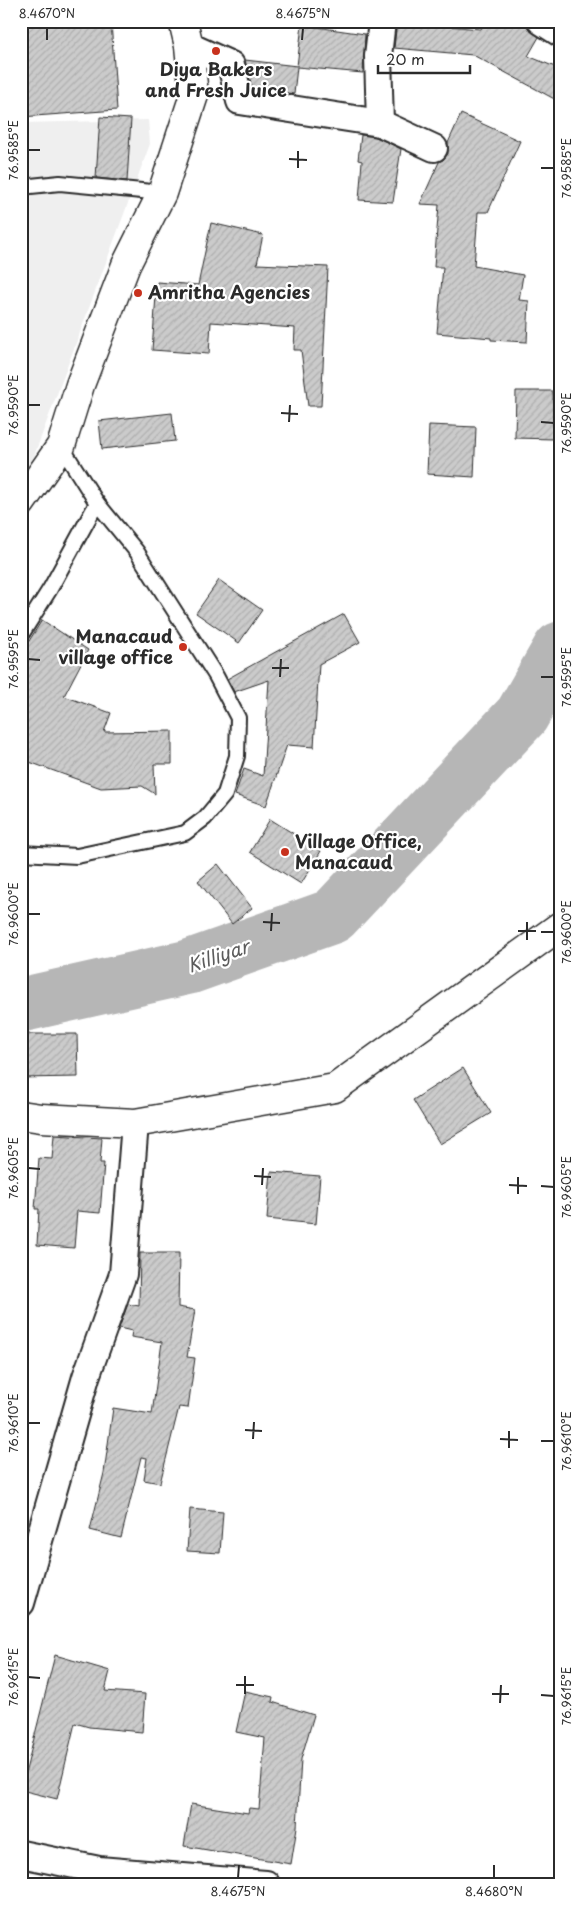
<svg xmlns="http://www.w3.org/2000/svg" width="581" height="1905" viewBox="0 0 581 1905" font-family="'Playpen Sans',sans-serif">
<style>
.built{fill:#efefef}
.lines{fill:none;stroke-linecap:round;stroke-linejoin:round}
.river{stroke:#b6b6b6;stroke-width:55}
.building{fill:url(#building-hatch);stroke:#2b2b2b}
.service-casing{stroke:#2b2b2b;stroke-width:18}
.minor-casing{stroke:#2b2b2b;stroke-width:30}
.tertiary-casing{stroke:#2b2b2b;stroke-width:31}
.service{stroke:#fff;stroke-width:14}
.minor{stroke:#fff;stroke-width:26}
.tertiary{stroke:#fff;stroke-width:28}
.ticks{fill:none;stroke:#2b2b2b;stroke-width:2}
.poi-dot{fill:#c8321e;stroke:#fff;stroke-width:2}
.labels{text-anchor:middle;stroke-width:4.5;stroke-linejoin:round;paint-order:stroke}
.poi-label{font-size:18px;font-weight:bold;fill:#2b2b2b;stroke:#fff;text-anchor:start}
.water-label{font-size:19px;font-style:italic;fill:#5c5c5c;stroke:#fff}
.neatline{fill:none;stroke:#2b2b2b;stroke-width:2}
.ticks-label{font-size:12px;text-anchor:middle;fill:#2b2b2b}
</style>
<defs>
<pattern id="building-hatch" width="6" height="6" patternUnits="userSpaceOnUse" patternTransform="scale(1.25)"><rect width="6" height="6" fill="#cbcbcb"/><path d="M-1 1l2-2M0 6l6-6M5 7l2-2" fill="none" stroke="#aeaeae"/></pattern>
</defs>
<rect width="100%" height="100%" fill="#fff"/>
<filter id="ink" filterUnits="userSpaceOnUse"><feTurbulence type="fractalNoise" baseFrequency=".02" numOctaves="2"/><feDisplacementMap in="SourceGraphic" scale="10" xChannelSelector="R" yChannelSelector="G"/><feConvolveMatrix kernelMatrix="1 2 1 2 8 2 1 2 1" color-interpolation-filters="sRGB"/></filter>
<g filter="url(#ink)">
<polygon class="built" points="148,120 150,144 34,456 21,474 21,123"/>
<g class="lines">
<polyline class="river" points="21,1005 189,967 333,916 522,715 560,649"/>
</g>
<g class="building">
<polygon points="21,21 111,21 117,110 21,117"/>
<polygon points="397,21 424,21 424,24 481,29 485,21 522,21 527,24 528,28 539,37 528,56 560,69 560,102 473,55 394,48"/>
<polygon points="302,25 365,34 363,73 297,67 294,94 252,88 245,60 297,66"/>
<polygon points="461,114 520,141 488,212 478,212 474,266 523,275 519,300 529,301 527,342 491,340 491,338 437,333 443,267 434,267 439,205 420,204 439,162 443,160 448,154 448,143"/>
<polygon points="100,117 131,119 127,181 96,178"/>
<polygon points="361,135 376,137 401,149 393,202 359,200 362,161 358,160"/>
<polygon points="211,223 263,235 257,264 328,267 321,406 308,406 301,350 294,350 295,328 211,322 209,354 152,350 157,282 198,285"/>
<polygon points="516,391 553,391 553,439 515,438"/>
<polygon points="172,413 175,441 102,449 99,421"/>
<polygon points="429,425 476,427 474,477 427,474"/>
<polygon points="219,580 262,610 239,643 196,613"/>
<polygon points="344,614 360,642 319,664 314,747 287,745 266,806 235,795 244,769 263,776 269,680 234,692 227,679"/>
<polygon points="42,620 88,650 64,696 111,713 104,732 172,731 172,764 154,764 155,794 142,786 101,788 21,759 21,654"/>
<polygon points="270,819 321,851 301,884 250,852"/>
<polygon points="218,864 252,908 232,924 198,881"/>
<polygon points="21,1034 77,1034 78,1077 21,1078"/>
<polygon points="463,1068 491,1113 440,1144 413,1100"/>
<polygon points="54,1135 102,1138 100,1163 104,1163 100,1213 77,1211 74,1248 37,1245 39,1209 35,1209 39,1158 52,1159"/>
<polygon points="271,1172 320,1176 316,1224 267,1219"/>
<polygon points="140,1253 179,1253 178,1307 195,1310 187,1357 195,1358 188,1408 179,1407 160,1483 144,1480 147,1458 141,1457 121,1538 90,1530 104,1473 113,1408 152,1414 162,1342 131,1337 132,1331 119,1328 128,1304 139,1306"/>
<polygon points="190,1509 223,1512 220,1553 187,1551"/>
<polygon points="55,1655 110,1671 105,1691 145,1694 142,1732 89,1727 75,1723 57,1799 21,1790"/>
<polygon points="245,1691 273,1697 272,1702 314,1715 301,1759 297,1827 291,1864 184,1846 191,1804 248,1813 249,1808 259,1809 265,1738 236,1732"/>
</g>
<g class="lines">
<g class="service-casing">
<g id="service">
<polyline points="21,187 60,183 162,193"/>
<polyline points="21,635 50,589 97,503"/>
<polyline points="21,853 77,856 185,833 205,818 225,794 237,756 238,718 216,676 137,552 97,503 61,446"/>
</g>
</g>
<g class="minor-casing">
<g id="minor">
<polyline points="541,21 560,33"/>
<polyline points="189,46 231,65 240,101 380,123 434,148"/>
<polyline points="380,123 378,56 382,21"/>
<polyline points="21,1603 86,1377 123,1274 135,1123"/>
<polyline points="21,1854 99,1870 266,1884"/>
</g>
</g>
<g class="tertiary-casing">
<g id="tertiary">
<polyline points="21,503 61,446 80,385 126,265 162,193 194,95 189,46 183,21"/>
<polyline points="21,1115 41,1118 135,1123 335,1088 560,926"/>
</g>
</g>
<use href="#service" class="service"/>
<use href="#minor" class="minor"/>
<use href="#tertiary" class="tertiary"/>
</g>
</g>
<path class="ticks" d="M47,40V28M302,40L303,28M28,150H40M289,159L307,160M298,168V151M541,168H554M28,405H40M281,413L298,414M289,422L290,405M541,422L554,423M28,659L40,660M272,668H289M280,677L281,659M541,677H554M28,914H40M263,922L280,923M271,931L272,913M518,931H536M541,932H554M527,940V922M28,1168L40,1169M254,1176L271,1177M262,1185L263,1168M509,1185L527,1186M541,1186L554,1187M518,1194V1177M28,1423H40M245,1430L262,1431M253,1439L254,1422M500,1439L518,1440M541,1441H554M509,1448V1431M28,1677L40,1678M236,1685H254M245,1694V1676M492,1694H509M541,1695L554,1696M500,1703L501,1685M238,1878L239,1865M494,1878V1865"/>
<g class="poi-dot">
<circle cx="216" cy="51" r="5"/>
<circle cx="138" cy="293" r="5"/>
<circle cx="183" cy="647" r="5"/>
<circle cx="285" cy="852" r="5"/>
</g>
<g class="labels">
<g class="poi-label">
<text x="216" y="76" text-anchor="middle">Diya Bakers<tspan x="216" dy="21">and Fresh Juice</tspan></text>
<text x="148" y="299">Amritha Agencies</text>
<text x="173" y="643" text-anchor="end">Manacaud<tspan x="173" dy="21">village office</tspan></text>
<text x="295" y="848">Village Office,<tspan x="295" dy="21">Manacaud</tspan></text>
</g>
<g class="water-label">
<text transform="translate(218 956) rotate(-19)" y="7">Killiyar</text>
</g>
</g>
<rect width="581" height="1905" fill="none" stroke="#fff" stroke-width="55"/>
<path d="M378 65v8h92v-8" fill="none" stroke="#2b2b2b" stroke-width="2.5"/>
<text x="386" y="65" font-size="15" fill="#2b2b2b" stroke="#ffffff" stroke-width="4" paint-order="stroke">20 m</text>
<rect x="28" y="28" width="526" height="1850" class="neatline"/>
<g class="ticks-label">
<text x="47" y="18">8.4670°N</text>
<text x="303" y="18">8.4675°N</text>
<text transform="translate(14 150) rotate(-90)" y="4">76.9585°E</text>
<text transform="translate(567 168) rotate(-90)" y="4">76.9585°E</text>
<text transform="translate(14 405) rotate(-90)" y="4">76.9590°E</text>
<text transform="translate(567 423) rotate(-90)" y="4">76.9590°E</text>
<text transform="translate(14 659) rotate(-90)" y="4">76.9595°E</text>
<text transform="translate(567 677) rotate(-90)" y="4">76.9595°E</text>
<text transform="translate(14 914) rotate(-90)" y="4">76.9600°E</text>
<text transform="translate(567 932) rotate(-90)" y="4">76.9600°E</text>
<text transform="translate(14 1168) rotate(-90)" y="4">76.9605°E</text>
<text transform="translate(567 1187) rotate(-90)" y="4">76.9605°E</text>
<text transform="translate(14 1423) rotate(-90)" y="4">76.9610°E</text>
<text transform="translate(567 1441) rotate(-90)" y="4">76.9610°E</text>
<text transform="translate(14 1677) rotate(-90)" y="4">76.9615°E</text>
<text transform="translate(567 1696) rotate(-90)" y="4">76.9615°E</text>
<text x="238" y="1896">8.4675°N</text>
<text x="494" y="1896">8.4680°N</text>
</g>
</svg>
